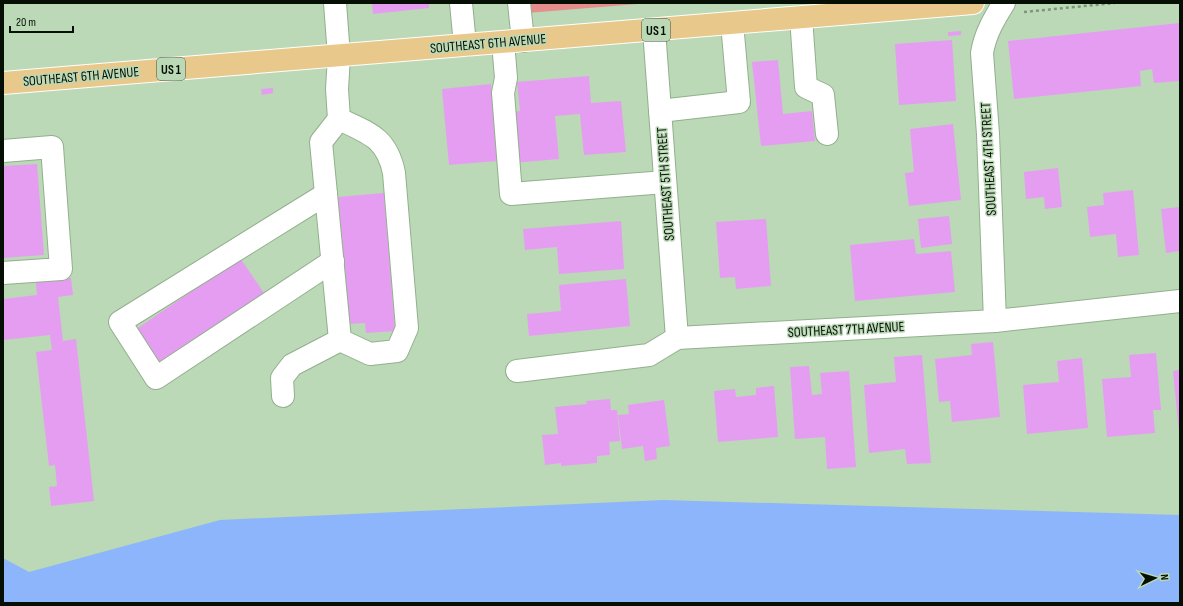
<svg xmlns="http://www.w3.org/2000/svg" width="1183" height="606" viewBox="0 0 1183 606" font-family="'Sofia Sans Condensed',sans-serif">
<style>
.green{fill:#e68e8c}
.water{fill:#8cb5fc}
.building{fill:#e59df2}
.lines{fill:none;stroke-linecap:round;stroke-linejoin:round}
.minor-casing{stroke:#92b08d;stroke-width:24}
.major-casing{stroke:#fff;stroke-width:24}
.path{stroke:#7d957a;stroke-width:2.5;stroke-dasharray:3 3;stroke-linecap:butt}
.minor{stroke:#fff;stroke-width:22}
.major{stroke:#e8c98b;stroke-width:22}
.labels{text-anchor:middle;stroke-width:3;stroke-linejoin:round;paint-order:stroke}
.shield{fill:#bbd9b6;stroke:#3c4c39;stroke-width:1}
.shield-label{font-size:13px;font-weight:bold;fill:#050f04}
.street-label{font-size:14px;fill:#050f04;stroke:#bbd9b6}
</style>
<rect width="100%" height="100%" fill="#bbd9b6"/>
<polygon class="green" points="527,3 650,3 527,13"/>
<polygon class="water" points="663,500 1180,515 1180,603 3,603 3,558 29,572 220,520"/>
<g class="building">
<polygon points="372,3 429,3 429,8 373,14"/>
<polygon points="1180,23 1180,81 1154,83 1152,69 1140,71 1141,86 1014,99 1008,41"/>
<polygon points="961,31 961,35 948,36 948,32"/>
<polygon points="952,40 956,101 899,105 895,44"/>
<polygon points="778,60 783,114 812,111 815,141 761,146 752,62"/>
<polygon points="589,76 591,103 621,101 626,152 584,155 580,114 555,116 559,159 514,163 510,112 520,111 517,82"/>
<polygon points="491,84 497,161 449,165 442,89"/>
<polygon points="273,88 273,93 262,95 261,89"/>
<polygon points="953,124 961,200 909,206 905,173 914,172 910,129"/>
<polygon points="37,164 44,255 3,258 3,166"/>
<polygon points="1058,168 1062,207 1045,209 1044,197 1026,199 1024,172"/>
<polygon points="1133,190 1139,255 1118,257 1116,234 1090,237 1087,207 1104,205 1103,193"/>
<polygon points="384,193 395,331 366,333 365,323 348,324 338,197"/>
<polygon points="1180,207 1180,251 1166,253 1161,209"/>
<polygon points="949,216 952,244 921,248 918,219"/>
<polygon points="766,219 771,286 736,289 735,277 720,278 716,222"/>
<polygon points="621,221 624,269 559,274 557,247 525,250 523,229"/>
<polygon points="914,239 916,254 951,251 955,292 855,301 850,245"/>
<polygon points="240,258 264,293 159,365 135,330"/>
<polygon points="35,274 56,280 71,278 73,295 58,297 63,341 76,339 94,501 51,506 49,487 57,486 55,465 49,466 36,352 52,350 50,335 3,340 3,299 37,295"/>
<polygon points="626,279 630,326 529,336 527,314 561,311 559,285"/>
<polygon points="993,342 1000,417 952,422 950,401 939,402 935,359 972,355 971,344"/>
<polygon points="1156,353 1161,410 1153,410 1155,433 1107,437 1102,379 1131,377 1129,355"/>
<polygon points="922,355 931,463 907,464 905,449 869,453 864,385 896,382 894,357"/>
<polygon points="1082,358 1088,428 1027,434 1023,385 1059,382 1057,361"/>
<polygon points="809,366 812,395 822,394 820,373 849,371 856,467 827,469 825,437 795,439 790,367"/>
<polygon points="1180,370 1180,432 1179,432 1173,371"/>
<polygon points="774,386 778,437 718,442 714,391 735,389 736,397 756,395 756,388"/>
<polygon points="610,399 611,410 617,410 620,441 609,442 610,455 597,456 597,463 561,466 561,463 545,465 542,435 558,434 555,407 587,404 586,401"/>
<polygon points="664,400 670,446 656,448 657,459 645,461 643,446 622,449 618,415 629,414 628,405"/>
</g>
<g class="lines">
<g class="minor-casing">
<g id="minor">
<path d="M335,3L339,56L337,89L339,119L321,142L340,340L370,354L397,351L407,328L394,173C387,138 369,133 339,119"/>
<polyline points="461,3 465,45"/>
<polyline points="519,3 523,41"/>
<polyline points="801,17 806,87 823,95 827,134"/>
<polyline points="654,30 677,338"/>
<polyline points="503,42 506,78 503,93 511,194 665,182"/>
<polyline points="660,111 739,102 732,23"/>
<polyline points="3,151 52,147 61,269 3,273"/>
<polyline points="326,194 120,322 156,378 333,261"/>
<path d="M995,321L988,134L982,53C985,34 994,19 1004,3"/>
<polyline points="517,371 649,355 677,338 995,321 1180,301"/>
<polyline points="283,396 282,378 292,365 340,340"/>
</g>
</g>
<g class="major-casing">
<polyline id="major" points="3,83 973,3"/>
</g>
<polyline class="path" points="1024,12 1115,3"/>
<use href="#minor" class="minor"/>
<use href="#major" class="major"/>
</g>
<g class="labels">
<g class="shield">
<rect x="642" y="19" width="28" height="22" rx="3"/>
<rect x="157" y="58" width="28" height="22" rx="3"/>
</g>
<g class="shield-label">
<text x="656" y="35">US 1</text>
<text x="171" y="74">US 1</text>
</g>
<g class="street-label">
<text transform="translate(488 43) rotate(-5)" y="5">SOUTHEAST 6TH AVENUE</text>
<text transform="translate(81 76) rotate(-5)" y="5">SOUTHEAST 6TH AVENUE</text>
<text transform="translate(988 159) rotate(-93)" y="5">SOUTHEAST 4TH STREET</text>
<text transform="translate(665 184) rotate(-94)" y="5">SOUTHEAST 5TH STREET</text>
<text transform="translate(846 329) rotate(-3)" y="5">SOUTHEAST 7TH AVENUE</text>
</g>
</g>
<rect width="1183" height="606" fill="none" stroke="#050f04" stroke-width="8"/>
<g transform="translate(1155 578) rotate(85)" stroke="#bbd9b6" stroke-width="3" paint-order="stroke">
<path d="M0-3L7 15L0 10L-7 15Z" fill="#050f04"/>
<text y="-6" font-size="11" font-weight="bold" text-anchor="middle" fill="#050f04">N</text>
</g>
<path d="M10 26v6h63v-6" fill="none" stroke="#050f04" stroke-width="2"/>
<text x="16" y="26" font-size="12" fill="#050f04" stroke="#bbd9b6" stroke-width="3" paint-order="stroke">20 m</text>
</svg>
